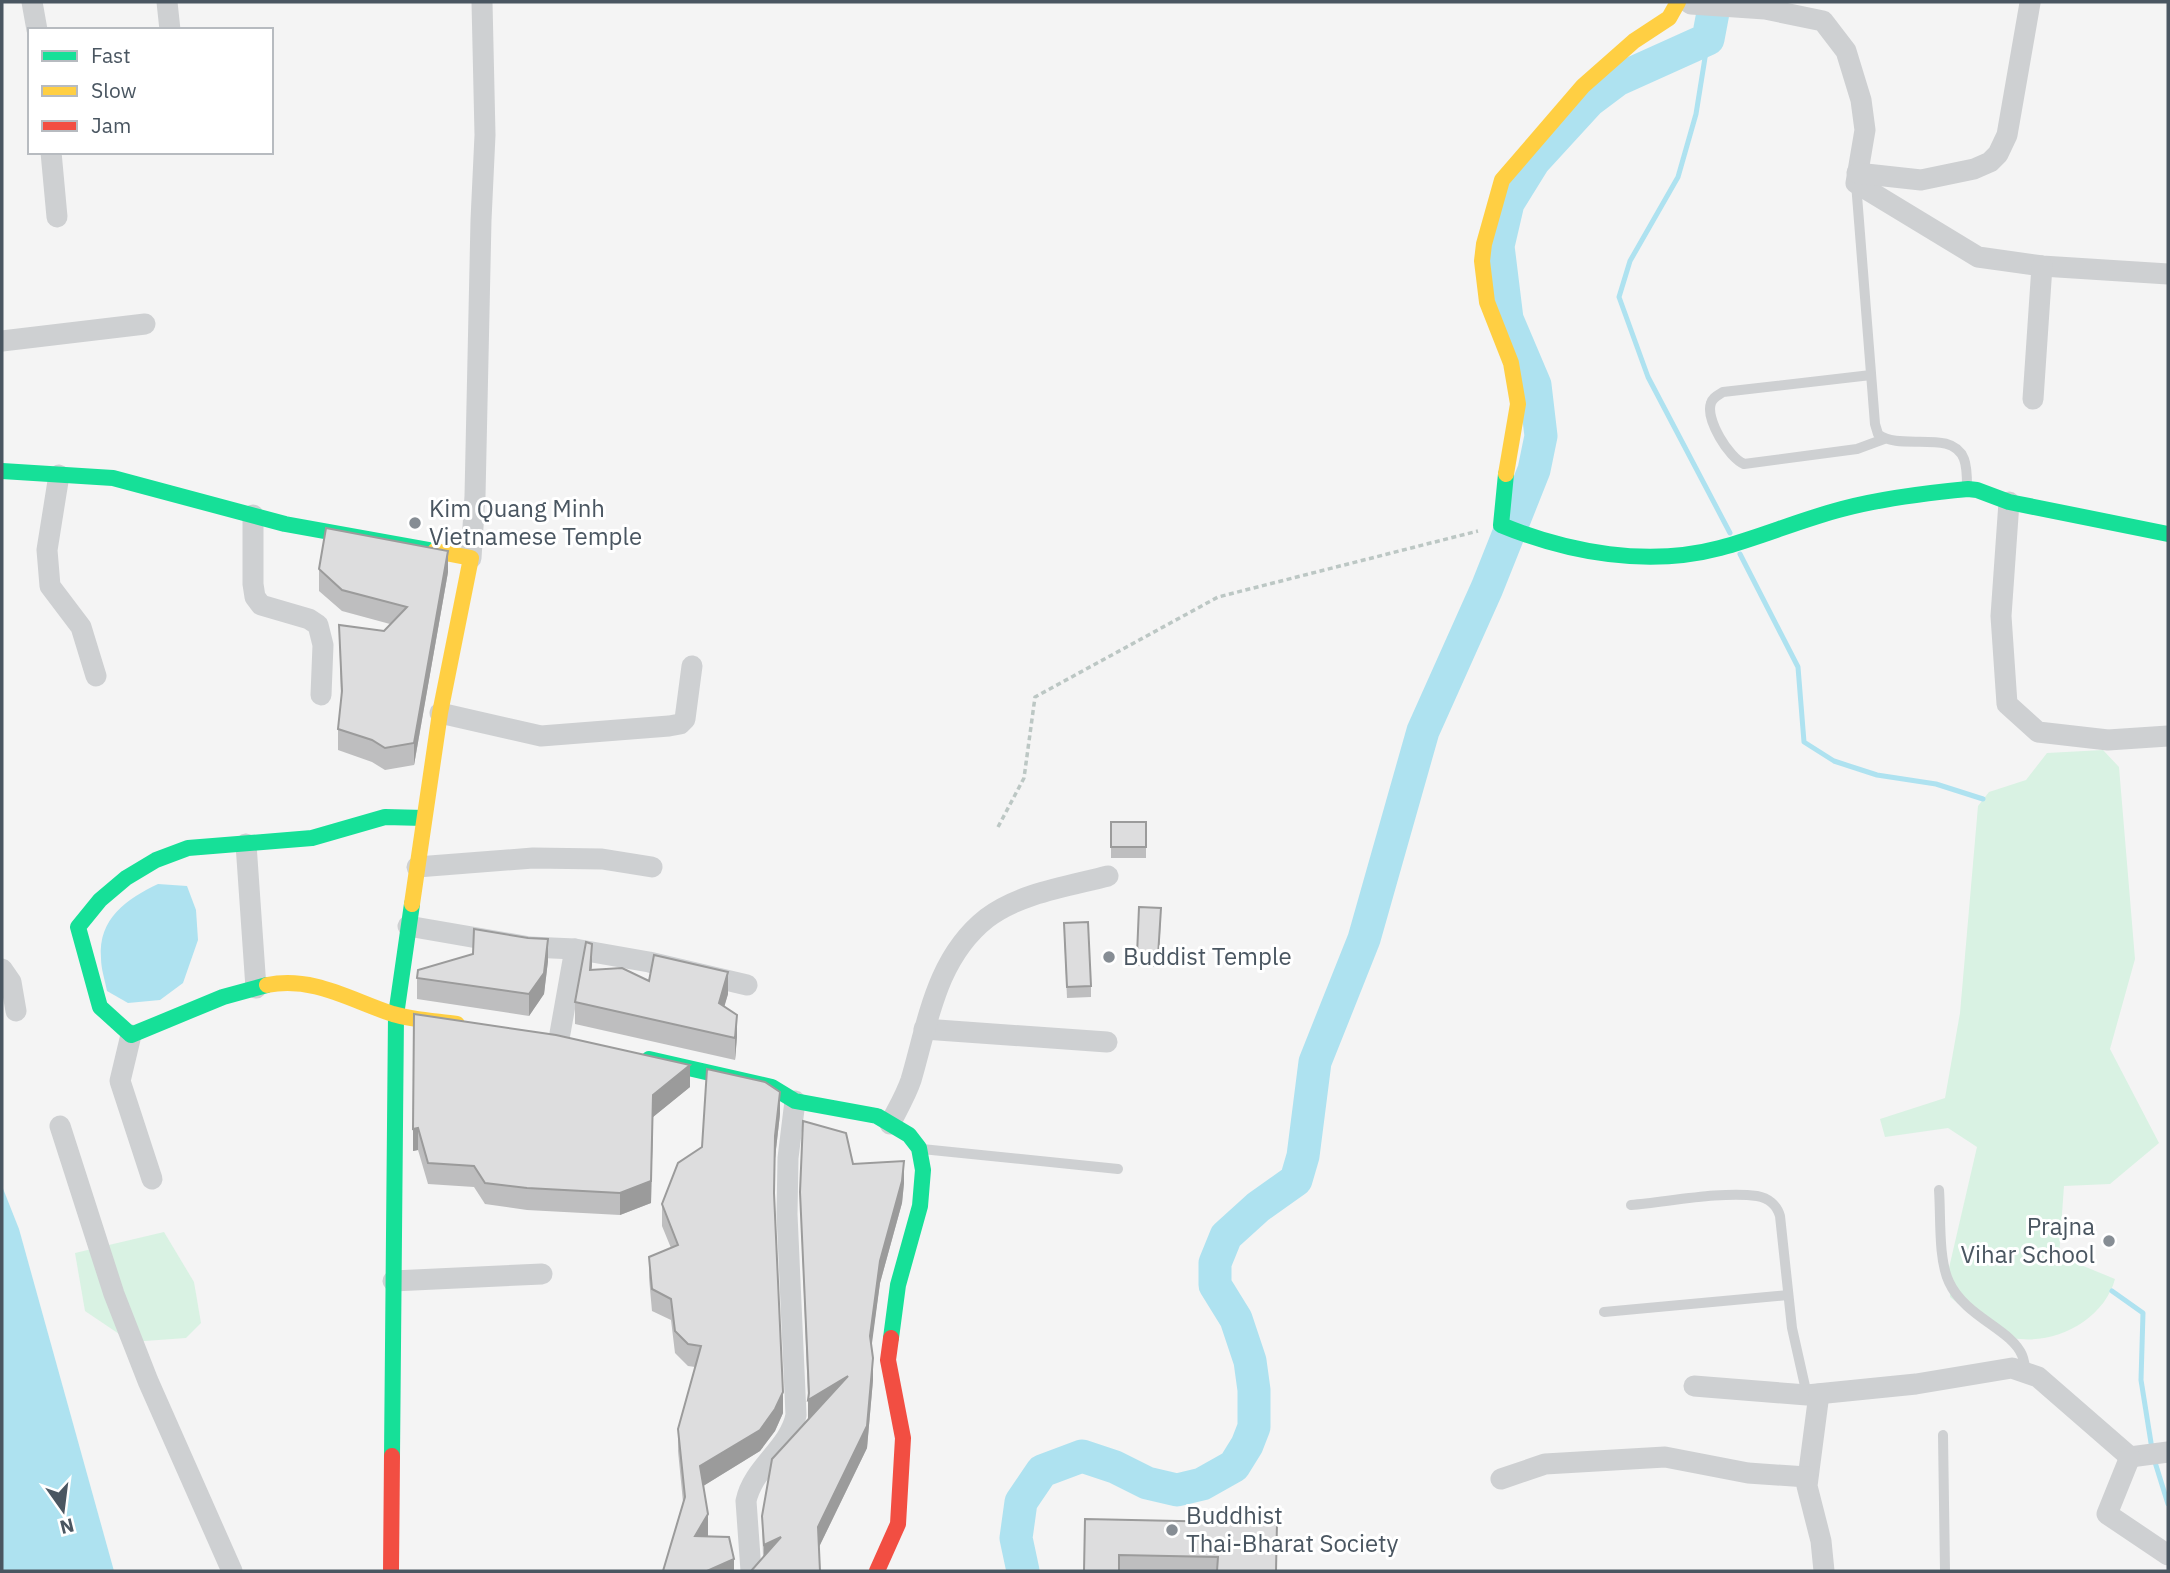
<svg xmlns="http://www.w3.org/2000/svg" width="2170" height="1573" viewBox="0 0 2170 1573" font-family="'IBM Plex Sans',sans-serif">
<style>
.green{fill:#d9f2e3}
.water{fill:#aee2f0}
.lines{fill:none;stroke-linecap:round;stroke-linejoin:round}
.stream{stroke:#aee2f0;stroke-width:5}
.river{stroke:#aee2f0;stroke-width:33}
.path{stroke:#bcc7c4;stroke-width:3.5;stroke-dasharray:5 3.5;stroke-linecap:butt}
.lane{stroke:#ced0d2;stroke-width:10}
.street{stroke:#ced0d2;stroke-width:21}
.fast{stroke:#16e098;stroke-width:16}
.slow{stroke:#ffcf43;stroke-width:16}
.jam{stroke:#f24e42;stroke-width:16}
.wall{fill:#bebebf}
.shaded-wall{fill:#9b9b9b}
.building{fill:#ddddde;stroke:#9b9b9b;stroke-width:2}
.poi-dot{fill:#868d94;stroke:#fff;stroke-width:2.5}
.labels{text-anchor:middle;stroke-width:6;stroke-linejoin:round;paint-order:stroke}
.poi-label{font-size:24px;fill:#4a5661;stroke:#fff;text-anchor:start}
</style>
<rect width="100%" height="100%" fill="#f4f4f4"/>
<g class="green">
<path d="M2103,750L2119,767L2135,959L2110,1049L2159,1143L2110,1184L2064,1186L2059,1256L2115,1279C2104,1320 2054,1346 2013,1338C1994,1334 1966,1310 1950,1297L1949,1268L1977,1147L1948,1128L1885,1137L1880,1119L1945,1098L1960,1013L1978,806L1989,792L2026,780L2047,753Z"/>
<polygon points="164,1232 194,1282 201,1323 186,1338 131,1342 85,1311 75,1253"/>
</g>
<g class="water">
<path d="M158,884L187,886L196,910L198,940L183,983L160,1000L128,1003L107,991C105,980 101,969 101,958C98,918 127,899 158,884Z"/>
<polygon points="2,1186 19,1229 114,1571 2,1571"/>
</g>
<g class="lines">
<g class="stream">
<polyline points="1708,39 1696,114 1678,177 1630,261 1619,297 1648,377 1730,533"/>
<polyline points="1740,554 1798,667 1804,742 1834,761 1877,775 1936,784 1983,799"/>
<polyline points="2112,1291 2143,1313 2141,1380 2152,1449"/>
<polyline points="2154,1459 2168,1504"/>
</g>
<polyline class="river" points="1023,1571 1016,1538 1021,1502 1042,1471 1082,1456 1115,1467 1147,1483 1177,1490 1202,1484 1234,1466 1247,1445 1254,1427 1254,1390 1250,1361 1236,1319 1215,1285 1215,1263 1226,1236 1258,1207 1296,1180 1303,1156 1315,1062 1364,939 1423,731 1487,588 1534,470 1541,436 1535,385 1507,319 1498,246 1508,203 1534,161 1589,101 1617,80 1708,39 1715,2"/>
<polyline class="path" points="998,827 1024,778 1035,697 1218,597 1478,531"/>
<g class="lane">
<path d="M1856,183L1875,424L1878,434C1900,452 1952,428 1964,459C1967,467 1967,478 1967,486"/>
<path d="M1871,375L1723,392C1717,396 1713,397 1711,403C1705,419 1729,458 1744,464L1857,449L1884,439"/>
<polyline points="922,1149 1118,1169"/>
<path d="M1939,1190C1941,1216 1938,1259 1949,1282C1965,1317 2011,1329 2022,1355C2024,1360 2025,1366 2025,1371"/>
<path d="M1631,1205C1668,1202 1721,1191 1757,1196C1768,1198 1777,1205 1780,1216L1792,1328L1807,1395"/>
<polyline points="1604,1312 1788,1295"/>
<polyline points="1943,1435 1945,1571"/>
</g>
<g class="street">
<polyline points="32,2 37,30"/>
<polyline points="167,2 170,30"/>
<polyline points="1688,2 1691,4 1765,9 1823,21 1846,51 1861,100 1865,130 1856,183 1978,257 2042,266 2168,274"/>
<polyline points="51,152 57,217"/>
<polyline points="1857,173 1921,180 1974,169 1990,162 1998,154 2007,135 2030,3"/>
<polyline points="2,341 145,324"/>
<polyline points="2033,399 2042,266"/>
<polyline points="59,475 47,550 50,586 81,627 96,676"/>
<polyline points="2009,502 2001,616 2007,704 2038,732 2108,740 2168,736"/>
<polyline points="253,515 253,584 255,597 261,605 309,619 318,625 323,645 321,695"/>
<polyline points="471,558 475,496 481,220 485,135 482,2"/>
<polyline points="440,713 541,736 669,726 680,724 685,719 692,666"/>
<polyline points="246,844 256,988"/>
<polyline points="417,867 533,858 602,859 652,867"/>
<polyline points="408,926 530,947 575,949 649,962 747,985"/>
<polyline points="2,969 11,982 16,1011"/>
<polyline points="924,1029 1107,1042"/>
<polyline points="131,1035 120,1081 152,1179"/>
<polyline points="559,1039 575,949"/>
<path d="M890,1124C897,1110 906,1095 911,1080C928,1022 936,958 987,918C1020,893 1069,886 1108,876"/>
<polyline points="60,1126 114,1294 148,1381 232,1571"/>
<polyline points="393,1281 542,1274"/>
<polyline points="1694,1386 1807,1395 1916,1384 2012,1368 2038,1377 2130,1457 2168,1452"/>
<polyline points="1819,1394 1807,1486 1821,1541 1824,1571"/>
<polyline points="2130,1457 2107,1514 2168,1555"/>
<polyline points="1501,1479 1545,1464 1665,1457 1748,1473 1807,1477"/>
<path d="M751,1571L746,1501C753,1467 790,1448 796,1415L787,1214L788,1158L795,1101"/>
</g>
<g class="fast">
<polyline points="2,471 113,478 285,524 435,551"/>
<path d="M1506,474L1501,525C1569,553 1648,567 1720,548C1761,537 1800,520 1842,509C1883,498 1926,493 1968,489L1977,490L2009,502L2168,534"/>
<polyline points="267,985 223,997 131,1035 100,1007 78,927 100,900 126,878 156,860 188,848 312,838 385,817 424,818"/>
<polyline points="649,1059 772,1087 795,1101 877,1116 909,1135 919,1148 923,1170 920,1206 898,1285 891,1338"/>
<polyline points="392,1456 396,1015 412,904"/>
</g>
<g class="slow">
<polyline points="1506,474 1518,404 1511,363 1487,302 1482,261 1484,244 1502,180 1583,86 1634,41 1669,18 1678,2"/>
<polyline points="412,904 440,713 471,558 435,551"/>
<path d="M267,985C314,976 350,1000 393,1014C413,1020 435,1021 457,1024"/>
</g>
<g class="jam">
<polyline points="391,1571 392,1456"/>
<polyline points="877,1571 898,1524 903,1438 888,1360 891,1338"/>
</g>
</g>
<g class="wall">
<polygon points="319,569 448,572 414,765 385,770 372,762 338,750 338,729 341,697 339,625 384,631 390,624 342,611 319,591"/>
<rect x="1111" y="822" width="35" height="36"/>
<polygon points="1161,919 1158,967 1137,966 1137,955"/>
<polygon points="1064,934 1091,986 1091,997 1067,998"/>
<polygon points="548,961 544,994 529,1016 417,999 417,978"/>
<polygon points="592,970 649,981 728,994 724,1006 737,1037 735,1060 575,1024 575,1002"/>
<polygon points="414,1014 690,1087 653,1117 651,1203 620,1215 527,1210 485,1204 474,1187 428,1184 418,1150 413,1151"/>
<polygon points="780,1114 775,1158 774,1199 783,1413 775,1431 760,1451 703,1486 708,1537 734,1571 663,1571 683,1502 678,1451 678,1429 695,1367 688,1366 675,1353 671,1320 652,1311 649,1278 649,1257 671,1248 662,1226 662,1204"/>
<polygon points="853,1164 904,1183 902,1203 880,1283 871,1346 873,1380 867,1448 819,1547 763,1557 762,1516 808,1420 808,1397 800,1192"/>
<polygon points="1085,1519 1277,1523 1277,1571 1084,1571"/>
</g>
<g class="shaded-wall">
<polygon points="448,551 448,572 414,765 414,743"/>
<polygon points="548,939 548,961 544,994 529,1016 529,994"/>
<polygon points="592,944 592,965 590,992 590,970"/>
<polygon points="728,972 728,994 719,1025 719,1003"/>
<polygon points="737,1015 737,1037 735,1060 735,1038"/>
<polygon points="690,1065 690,1087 653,1117 651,1203 620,1215 620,1193 653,1095"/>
<polygon points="780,1092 780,1114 775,1158 775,1136"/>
<polygon points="418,1128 418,1150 413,1151 413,1129"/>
<polygon points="904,1161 904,1183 902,1203 880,1283 870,1358 870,1336 880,1261"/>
<polygon points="873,1358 873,1380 867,1448 818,1549 818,1527"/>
<polygon points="848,1376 808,1422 808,1400"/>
<polygon points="783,1392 783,1413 775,1431 760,1451 700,1488 700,1466"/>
<polygon points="708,1514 708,1536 695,1536"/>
<polygon points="781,1537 764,1567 764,1545"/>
<polygon points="734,1559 734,1571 707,1571"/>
</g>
<g class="building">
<polygon points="326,528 448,551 414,743 385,748 372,740 338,729 342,691 339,625 384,631 407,607 342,590 319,569"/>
<rect x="1111" y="822" width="35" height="25"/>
<polygon points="1139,907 1161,908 1158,956 1137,955"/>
<polygon points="1088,922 1091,986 1067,987 1064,923"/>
<polygon points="474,929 528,938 548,939 544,973 529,994 417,978 418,970 473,954"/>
<polygon points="586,942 592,944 590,970 622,968 649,981 654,955 728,972 719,1003 737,1015 735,1038 575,1002"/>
<polygon points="414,1014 556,1035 690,1065 653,1095 651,1181 620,1193 527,1188 485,1183 474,1166 428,1163 418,1128 413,1129"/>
<polygon points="707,1069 765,1082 780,1092 775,1136 774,1193 783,1392 775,1409 760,1430 700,1466 708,1514 695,1536 729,1537 734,1559 707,1571 663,1571 685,1497 678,1429 701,1346 688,1344 675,1331 671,1299 652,1289 649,1257 678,1245 662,1204 678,1163 702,1147"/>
<polygon points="803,1121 846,1133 853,1164 904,1161 902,1181 880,1261 870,1336 873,1358 867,1426 818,1527 820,1571 751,1571 781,1537 764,1545 762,1516 772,1459 848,1376 808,1400 809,1393 800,1192"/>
<polygon points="1085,1519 1277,1523 1276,1571 1217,1571 1218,1557 1119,1555 1119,1571 1084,1571"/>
</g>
<g class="poi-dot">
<circle cx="415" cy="523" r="7"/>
<circle cx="1109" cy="957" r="7"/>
<circle cx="2109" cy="1241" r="7"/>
<circle cx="1172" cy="1530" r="7"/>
</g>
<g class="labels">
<g class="poi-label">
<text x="429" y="517">Kim Quang Minh<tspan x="429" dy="28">Vietnamese Temple</tspan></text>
<text x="1123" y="965">Buddist Temple</text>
<text x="2095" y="1235" text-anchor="end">Prajna<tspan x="2095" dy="28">Vihar School</tspan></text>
<text x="1186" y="1524">Buddhist<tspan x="1186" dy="28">Thai-Bharat Society</tspan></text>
</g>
</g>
<rect width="2170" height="1573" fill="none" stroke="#4a5661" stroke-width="7"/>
<rect x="28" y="28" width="245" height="126" fill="#ffffff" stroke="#b7bbc0" stroke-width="2"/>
<rect x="42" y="51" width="35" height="10" fill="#16e098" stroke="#b7bbc0" stroke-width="2"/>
<text x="91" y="63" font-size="21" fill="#4a5661">Fast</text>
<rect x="42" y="86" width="35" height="10" fill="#ffcf43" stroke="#b7bbc0" stroke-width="2"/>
<text x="91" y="98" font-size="21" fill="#4a5661">Slow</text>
<rect x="42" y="121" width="35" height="10" fill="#f24e42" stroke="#b7bbc0" stroke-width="2"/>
<text x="91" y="133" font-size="21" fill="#4a5661">Jam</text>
<g transform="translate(63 1510) rotate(166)" stroke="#ffffff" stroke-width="5" paint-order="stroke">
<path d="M0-5L12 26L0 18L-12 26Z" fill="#4a5661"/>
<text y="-10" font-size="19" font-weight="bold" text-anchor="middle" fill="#4a5661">N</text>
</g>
</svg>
